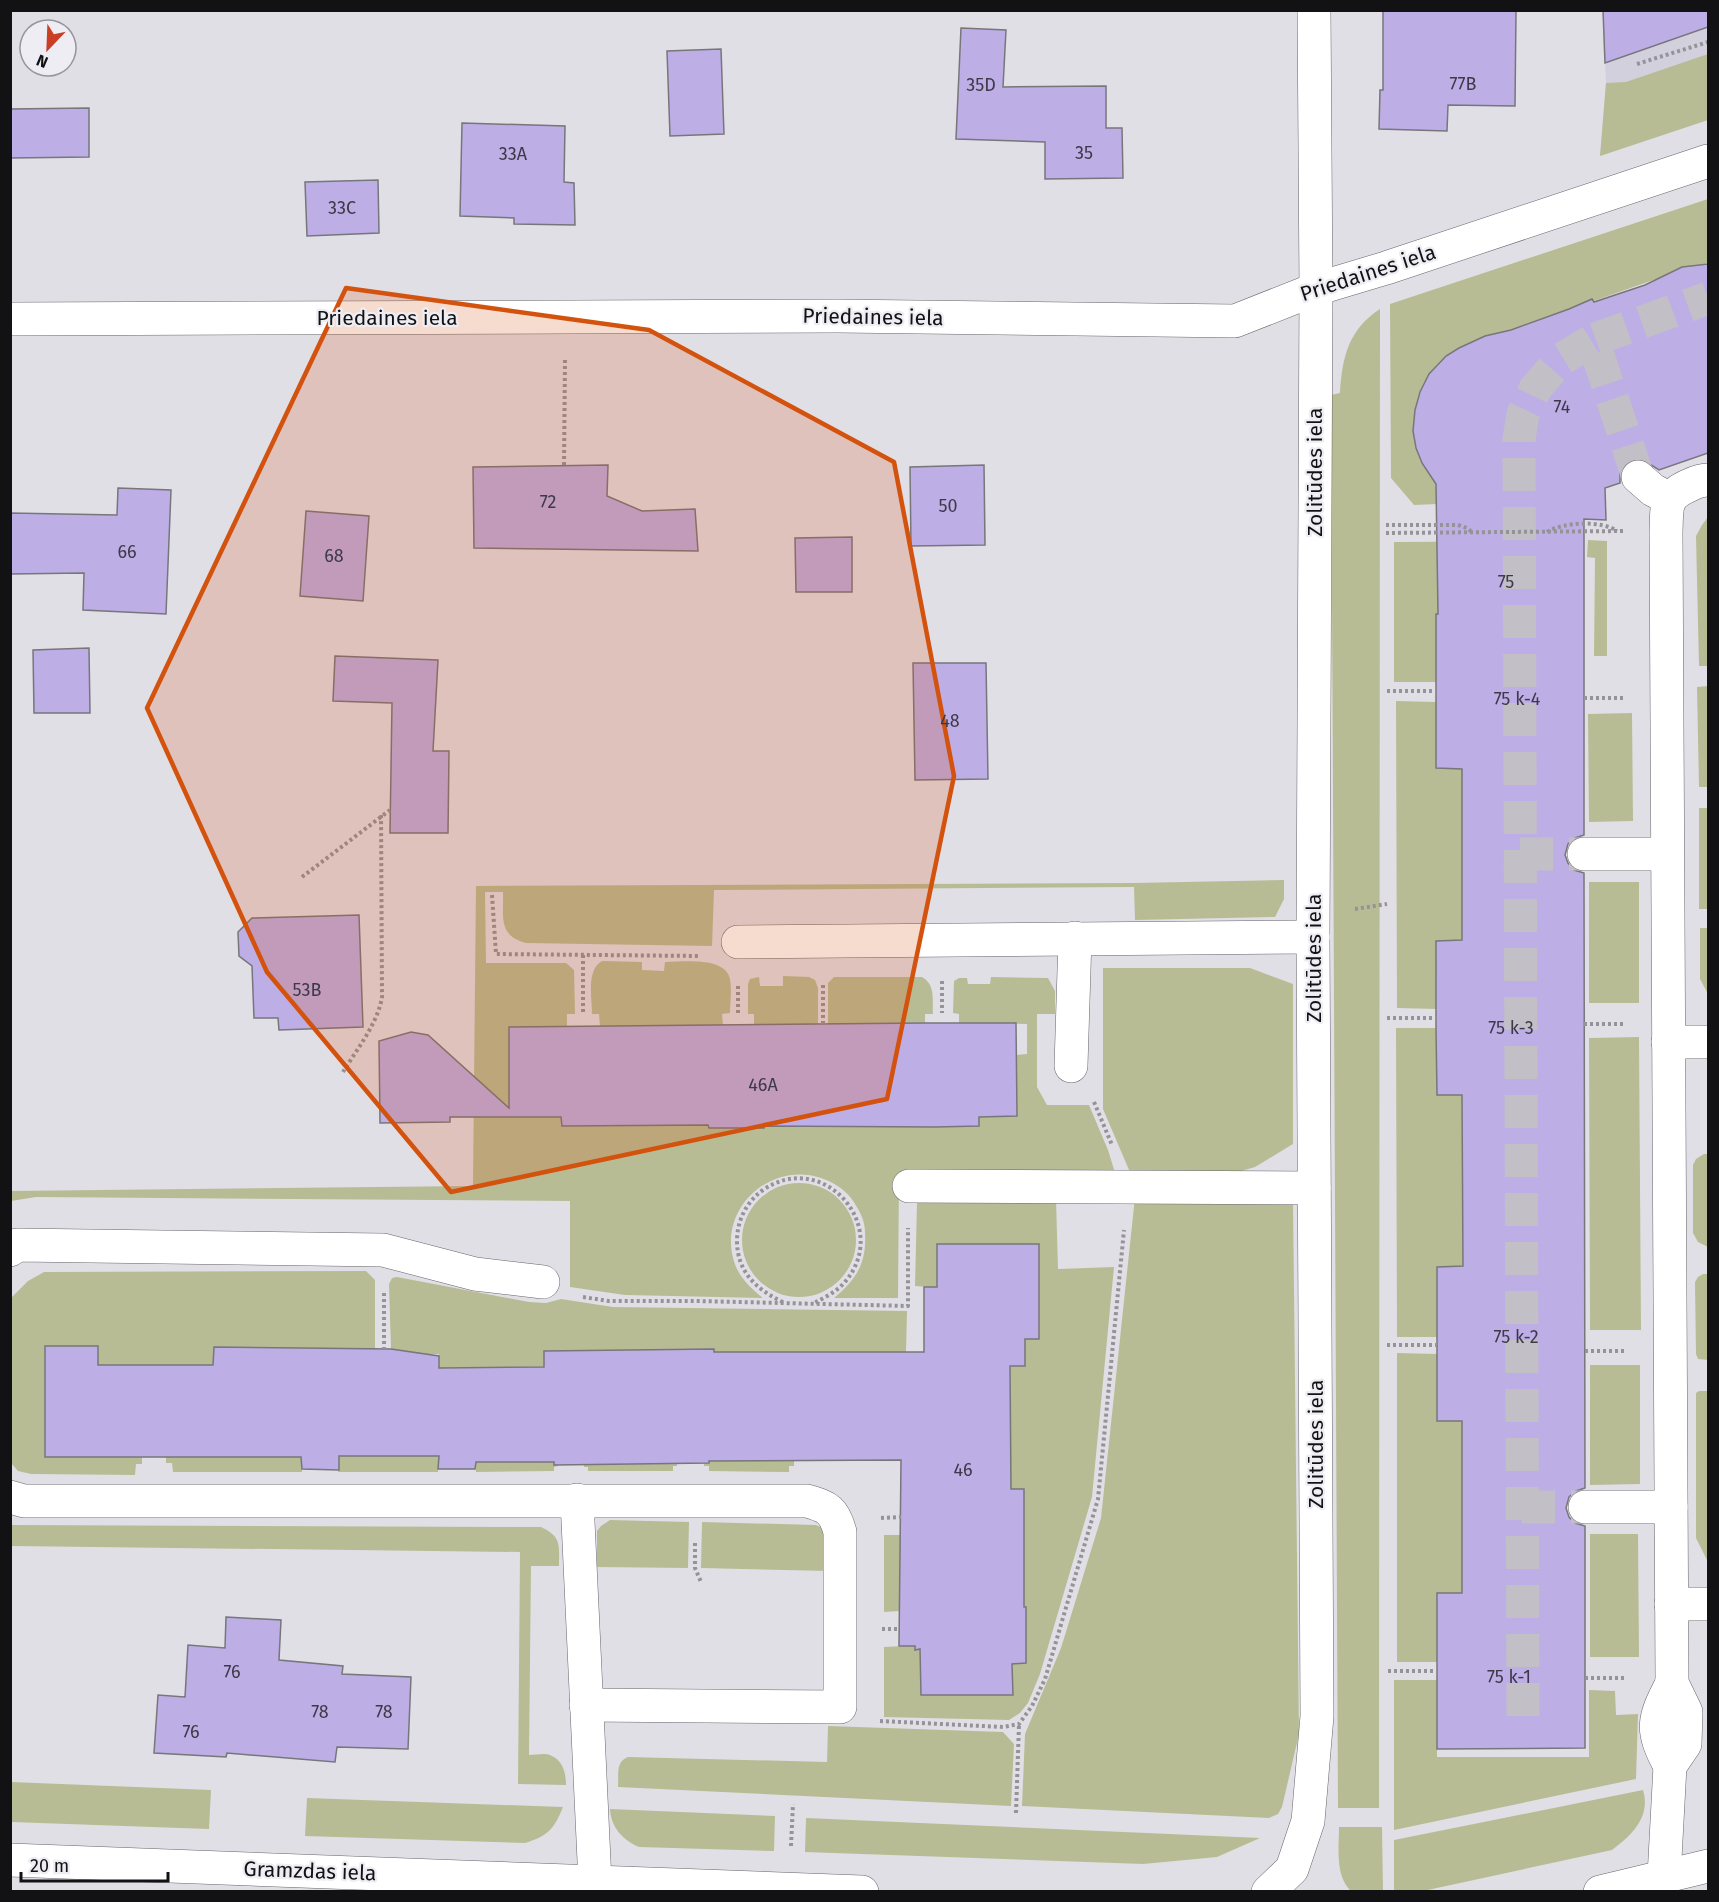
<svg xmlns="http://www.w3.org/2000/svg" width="1719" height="1902" viewBox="0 0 1719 1902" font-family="'Fira Sans',sans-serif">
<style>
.built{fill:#d3d0dd}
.green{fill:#b8bc95}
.building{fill:#beaee6;stroke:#77767b;stroke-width:1.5}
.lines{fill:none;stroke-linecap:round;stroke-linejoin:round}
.minor-tunnel{stroke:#c2c0c6;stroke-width:33;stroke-dasharray:33 16;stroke-linecap:butt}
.minor-casing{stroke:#67656b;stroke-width:34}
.path{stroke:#959398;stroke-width:4;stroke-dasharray:3 3;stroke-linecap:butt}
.minor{stroke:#fff;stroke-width:33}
.marked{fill:#d3520d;fill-opacity:0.2;stroke:#d3520d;stroke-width:4.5;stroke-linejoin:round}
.labels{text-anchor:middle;stroke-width:4.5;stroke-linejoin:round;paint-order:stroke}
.number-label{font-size:18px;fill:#3d3948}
.street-label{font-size:21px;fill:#121214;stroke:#eeedf3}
</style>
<rect width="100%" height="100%" fill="#e1dfe6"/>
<polygon class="built" points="1603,11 1708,11 1708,120 1600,156 1606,83"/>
<g class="green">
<polygon points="1708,54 1708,120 1600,156 1606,83 1626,82"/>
<path d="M1708,199V263L1659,278L1494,336L1490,335V337C1475,342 1460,346 1448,355C1417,377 1407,419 1418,454C1422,465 1434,475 1436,486C1437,491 1437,498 1437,504L1414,505L1391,478L1390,304Z"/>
<path d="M1380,309L1379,1808H1338L1331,395L1340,393C1342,357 1349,329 1380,309Z"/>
<polygon points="1708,517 1708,666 1699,666 1696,536 1702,525"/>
<polygon points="1588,540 1607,541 1607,656 1594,656 1595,558 1587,557"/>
<polygon points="1584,541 1462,614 1436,615 1436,682 1394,682 1394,542"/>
<polygon points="1708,686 1708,787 1699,787 1697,687"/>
<polygon points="1396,701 1436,702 1436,768 1462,769 1462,940 1436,941 1437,1009 1397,1008"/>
<polygon points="1632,713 1633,821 1589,822 1588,714"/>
<rect x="1699" y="808" width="9" height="101"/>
<path d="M1284,880V899L1275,917L1135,920L1134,887L714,890L712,946L526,943C497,935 504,916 503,892H485L486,963H566L574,970L575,1014H567V1026L509,1027L561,1117L562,1126L708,1125L709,1128H763L764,1116L816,1126H978L979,1117L1016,1116V1055L1027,1054V1024L959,1023V1014L953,1013L954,981L959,978H967L968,984H990L991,977L1048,978L1055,991V1014H1037V1087L1047,1105H1089L1108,1150L1116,1176L899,1178L898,1298H834C857,1279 867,1262 865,1232C865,1219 858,1208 851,1198C844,1189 833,1182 821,1178C768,1160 714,1213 736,1267C742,1280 752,1289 763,1298L625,1295L570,1287V1201L36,1197L11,1201V1191L473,1186L476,886L1134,883Z"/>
<rect x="1589" y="882" width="50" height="121"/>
<polygon points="1700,928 1708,928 1708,994 1700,979"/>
<path d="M602,961L642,962V970L664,971L665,962C682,962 725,956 730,979C732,990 730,1003 730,1013L722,1014L723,1025L600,1026L599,1014H592C592,998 586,970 602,961Z"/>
<polygon points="1103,968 1250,968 1293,984 1293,1144 1255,1167 1210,1180 1132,1177 1103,1109"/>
<polygon points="783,976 809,977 815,980 818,988 818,1025 754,1025 754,1014 748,1014 748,984 750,979 759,977 760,986 783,986"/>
<path d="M834,977H922C936,985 932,1000 933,1014H925V1024L828,1025V983Z"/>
<polygon points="1396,1028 1436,1028 1437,1095 1462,1095 1463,1266 1437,1267 1437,1337 1397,1337"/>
<polygon points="1639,1037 1641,1330 1590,1330 1589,1038"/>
<polygon points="1704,1154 1708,1154 1708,1247 1698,1242 1693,1233 1693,1165 1696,1159"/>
<circle cx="799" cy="1240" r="57"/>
<polygon points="1135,1197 1293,1201 1299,1734 1282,1807 1278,1814 1269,1818 1022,1806 1025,1734 1061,1648 1101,1518"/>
<polygon points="1056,1199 1058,1269 1114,1267 1092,1497 1040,1674 1028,1703 1020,1713 1009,1720 884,1717 884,1647 905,1646 915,1640 915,1650 920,1649 921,1695 1012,1695 1012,1664 1026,1663 1026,1607 1012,1607 1024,1546 1024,1490 1011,1489 1010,1366 1025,1339 1039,1339 1039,1282 1024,1244 938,1244 937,1294 930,1287 915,1286 917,1203"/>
<polygon points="366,1271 375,1280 375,1350 263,1357 263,1347 214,1347 213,1365 98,1365 98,1346 45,1347 46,1457 142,1457 142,1464 136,1464 135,1475 31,1474 18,1471 11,1463 10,1299 28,1281 44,1272"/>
<polygon points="1703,1274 1708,1274 1708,1360 1698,1359 1696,1354 1695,1282 1698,1277"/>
<polygon points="397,1277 529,1302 546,1303 561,1299 613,1307 907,1311 906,1352 714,1354 714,1349 545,1351 544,1367 439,1368 439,1354 394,1354 391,1349 389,1284 392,1278"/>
<polygon points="1397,1353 1437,1354 1437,1421 1462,1421 1462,1593 1437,1594 1437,1662 1397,1662"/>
<polygon points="1590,1365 1640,1365 1640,1484 1590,1485"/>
<polygon points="1699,1391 1708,1391 1708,1562 1696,1538 1696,1393"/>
<polygon points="332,1456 445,1456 445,1463 438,1463 438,1472 338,1472 339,1464"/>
<polygon points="470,1456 557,1462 558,1466 554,1467 554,1471 476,1472 475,1463"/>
<polygon points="166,1457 308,1457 302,1464 302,1472 173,1472 172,1463 166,1463"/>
<polygon points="584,1461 677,1461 677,1466 673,1466 673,1471 588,1471 588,1467 584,1467"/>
<polygon points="704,1461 794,1461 794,1466 789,1466 789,1472 709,1471 709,1466 704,1466"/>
<polygon points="610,1520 689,1522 688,1568 597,1567 597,1531 601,1526"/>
<polygon points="702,1522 816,1525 824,1529 829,1571 701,1568"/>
<path d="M11,1525L541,1527C562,1537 559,1545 559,1566H531L529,1755C535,1755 544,1753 550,1755C563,1760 566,1773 566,1785L518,1784L520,1552L11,1546Z"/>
<polygon points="1590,1534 1638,1534 1639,1657 1590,1657"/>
<polygon points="884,1535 907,1535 900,1611 884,1612"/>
<polygon points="1394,1680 1437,1680 1437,1757 1589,1757 1589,1690 1615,1691 1616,1715 1638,1714 1636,1779 1394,1830"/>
<path d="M828,1726L1003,1732L1014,1744L1011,1806L618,1787C619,1775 615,1762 628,1757L827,1762Z"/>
<polygon points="11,1782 211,1790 209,1829 11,1822"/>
<path d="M1643,1790C1651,1817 1632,1835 1612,1850L1423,1891H1394V1840Z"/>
<path d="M307,1798L563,1807C554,1829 548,1836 525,1843L305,1836Z"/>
<path d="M610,1809L775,1816L774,1851L639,1847C623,1840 611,1828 610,1809Z"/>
<polygon points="806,1818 1260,1838 1217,1857 1143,1864 805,1852"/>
<path d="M1339,1827H1382L1383,1891H1351C1335,1876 1339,1848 1339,1827Z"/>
</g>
<g class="building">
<polygon points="1603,10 1708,10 1708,27 1605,63"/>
<polygon points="1383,11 1516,11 1515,106 1448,105 1447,131 1379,129 1380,90 1383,90"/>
<polygon points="961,28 1006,30 1003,87 1106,86 1106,128 1122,128 1123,178 1045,179 1045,142 956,139"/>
<polygon points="721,49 724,134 670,136 667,51"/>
<polygon points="89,108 89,157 10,158 10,109"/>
<polygon points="462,123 565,126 564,182 574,183 575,225 514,224 514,218 460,216"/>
<polygon points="378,180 379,233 307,236 305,182"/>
<polygon points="1708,264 1708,453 1659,470 1642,459 1631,460 1624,464 1620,473 1620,483 1605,488 1606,520 1584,519 1584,835 1575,838 1568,844 1565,855 1568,863 1574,870 1584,873 1585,1488 1576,1491 1569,1497 1566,1508 1569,1517 1575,1523 1585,1526 1585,1748 1437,1749 1437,1593 1462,1593 1462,1421 1437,1421 1437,1267 1463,1266 1462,1095 1437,1095 1436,1028 1436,941 1462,940 1462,769 1436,768 1436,614 1438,614 1436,484 1422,463 1416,448 1413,431 1415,410 1420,392 1429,374 1446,356 1459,348 1485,336 1511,330 1569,309 1592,299 1594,302 1645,285 1682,267"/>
<polygon points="608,465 607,496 642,511 695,509 698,551 474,548 473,467"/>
<polygon points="984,465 985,545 911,546 910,467"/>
<polygon points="118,488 171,490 166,614 83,610 84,573 10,574 10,513 117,515"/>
<polygon points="306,511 369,516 363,601 300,596"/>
<polygon points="852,537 852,592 796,592 795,538"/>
<polygon points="89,648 90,713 34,713 33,650"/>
<polygon points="335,656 438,660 433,751 449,751 448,833 390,833 392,703 333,701"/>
<polygon points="913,663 986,663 988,779 915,780"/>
<polygon points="359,915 363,1027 279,1030 278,1018 254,1018 252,966 239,956 238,932 252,918"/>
<polygon points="925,1023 1016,1023 1017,1116 979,1117 979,1126 935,1127 764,1126 764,1128 709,1128 708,1125 562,1126 561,1117 450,1117 450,1122 380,1123 379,1041 411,1032 428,1035 509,1108 509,1027"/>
<polygon points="937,1244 1039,1244 1039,1339 1025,1339 1025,1366 1010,1366 1011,1489 1024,1489 1024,1607 1026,1607 1026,1663 1012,1664 1013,1695 921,1695 920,1649 915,1650 915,1646 899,1646 901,1460 709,1461 709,1463 554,1465 554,1462 476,1462 475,1469 438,1469 439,1456 339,1456 339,1470 302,1469 301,1457 45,1457 45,1346 98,1346 98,1365 213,1365 214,1347 391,1349 439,1356 439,1368 544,1367 544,1351 714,1349 714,1352 924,1352 924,1287 937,1287"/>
<polygon points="226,1617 281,1620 279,1660 343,1666 342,1674 411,1677 408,1749 337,1747 335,1762 227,1753 226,1757 154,1753 158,1695 185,1697 188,1645 225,1648"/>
</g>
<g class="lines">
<g class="minor-tunnel">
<polyline points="1638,477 1593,340 1708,298"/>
<polyline points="1520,854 1584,854"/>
<polyline points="1522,1507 1585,1507"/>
<polyline points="1523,1716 1519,439 1523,414 1535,389 1560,360 1593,340"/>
</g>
<g class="minor-casing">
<g id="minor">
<polyline points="10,319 838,316 1235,321 1316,289 1386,268 1708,161"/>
<polyline points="1638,477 1653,490 1670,499"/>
<polyline points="1584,854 1667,854"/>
<polyline points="738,942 1313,937"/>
<polyline points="1668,1042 1708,1042"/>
<polyline points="1071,1066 1075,938"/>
<polyline points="909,1186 1314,1188"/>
<polyline points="10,1250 17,1245 383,1250 475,1274 543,1282"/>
<path d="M10,1497L24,1501H807C828,1507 834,1510 840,1532V1707L586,1705"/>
<polyline points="577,1500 595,1882"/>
<polyline points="1585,1507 1671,1507"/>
<polyline points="1671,1604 1708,1604"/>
<path d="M1670,1766L1685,1744L1686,1712L1672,1683V1678L1666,532C1667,506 1664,496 1690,485C1696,482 1702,480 1708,480"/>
<path d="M1670,1766C1650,1729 1653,1720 1672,1683"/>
<polyline points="10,1860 862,1892"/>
<polyline points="1664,1877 1670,1766"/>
<polyline points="1268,1892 1292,1869 1308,1821 1317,1716 1313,937 1316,289 1314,10"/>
<polyline points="1600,1892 1708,1866"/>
</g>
</g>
<g class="path">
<polyline points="1637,64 1708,42"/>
<polyline points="564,465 565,360"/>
<polyline points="1386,525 1458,525 1467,528 1473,533"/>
<path d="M1547,532C1563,522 1602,520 1617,531"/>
<polyline points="1386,533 1623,531"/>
<polyline points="1387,691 1436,691"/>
<polyline points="1584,698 1624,698"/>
<polyline points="302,877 390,810"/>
<polyline points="492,895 496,954 699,956"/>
<polyline points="1355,909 1387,904"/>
<polyline points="583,955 583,1014"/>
<polyline points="942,981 942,1013"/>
<polyline points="738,1013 738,984"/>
<polyline points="1387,1018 1436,1018"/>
<polyline points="823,1024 823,983"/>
<polyline points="1584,1024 1625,1024"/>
<path d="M343,1072C357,1049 378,1023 382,997L381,815"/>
<polyline points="1094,1102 1112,1145"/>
<polyline points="384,1293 384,1349"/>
<polyline points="583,1297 609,1301 696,1301 908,1306 908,1228"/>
<path d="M783,1302C757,1290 737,1272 737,1241C737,1221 746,1202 763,1190C824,1148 893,1228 844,1283C836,1292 824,1298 814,1303"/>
<polyline points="1387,1345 1437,1345"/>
<polyline points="1585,1351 1627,1351"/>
<polyline points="881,1518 901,1517"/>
<polyline points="695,1543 695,1568 701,1582"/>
<polyline points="882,1629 899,1629"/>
<polyline points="1388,1671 1437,1671"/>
<polyline points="1585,1678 1626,1678"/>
<polyline points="880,1721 1003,1727 1019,1724 1032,1706 1045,1679 1098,1499 1124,1230"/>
<polyline points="1016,1813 1019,1724"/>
<polyline points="791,1846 793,1804"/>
</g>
<use href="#minor" class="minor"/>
</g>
<path class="marked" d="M346,288L649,330L894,462L954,776L887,1099L451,1192L267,972L147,708Z"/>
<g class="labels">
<g class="number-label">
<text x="1463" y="90">77B</text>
<text x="981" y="91">35D</text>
<text x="1084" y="159">35</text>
<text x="513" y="160">33A</text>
<text x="342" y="214">33C</text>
<text x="1562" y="413">74</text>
<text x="548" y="508">72</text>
<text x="948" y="512">50</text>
<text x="127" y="558">66</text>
<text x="334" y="562">68</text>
<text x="1506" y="588">75</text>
<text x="1517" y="705">75 k-4</text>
<text x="950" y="727">48</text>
<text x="307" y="996">53B</text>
<text x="1511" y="1034">75 k-3</text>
<text x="763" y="1091">46A</text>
<text x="1516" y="1343">75 k-2</text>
<text x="963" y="1476">46</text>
<text x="232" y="1678">76</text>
<text x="1509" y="1683">75 k-1</text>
<text x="320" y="1718">78</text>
<text x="384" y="1718">78</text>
<text x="191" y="1738">76</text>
</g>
<g class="street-label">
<text transform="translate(1368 273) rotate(-18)" y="7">Priedaines iela</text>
<text transform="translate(873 317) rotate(1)" y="7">Priedaines iela</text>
<text x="387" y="325">Priedaines iela</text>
<text transform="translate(1315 472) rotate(-90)" y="7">Zolitūdes iela</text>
<text transform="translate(1314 958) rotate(-90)" y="7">Zolitūdes iela</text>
<text transform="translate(1316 1444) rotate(-90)" y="7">Zolitūdes iela</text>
<text transform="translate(310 1871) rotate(2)" y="7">Gramzdas iela</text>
</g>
</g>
<rect width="1719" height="1902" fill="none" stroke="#121214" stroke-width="24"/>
<g transform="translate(48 48) rotate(203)"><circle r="28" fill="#eeedf3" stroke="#96959a" stroke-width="1.5"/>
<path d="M0-4.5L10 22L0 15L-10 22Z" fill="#c93e24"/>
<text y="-9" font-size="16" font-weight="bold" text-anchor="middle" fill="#121214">N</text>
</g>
<path d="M21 1872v9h147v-9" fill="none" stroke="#121214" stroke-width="3"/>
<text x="30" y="1872" font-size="18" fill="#121214" stroke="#eeedf3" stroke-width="4.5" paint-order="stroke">20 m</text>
</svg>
